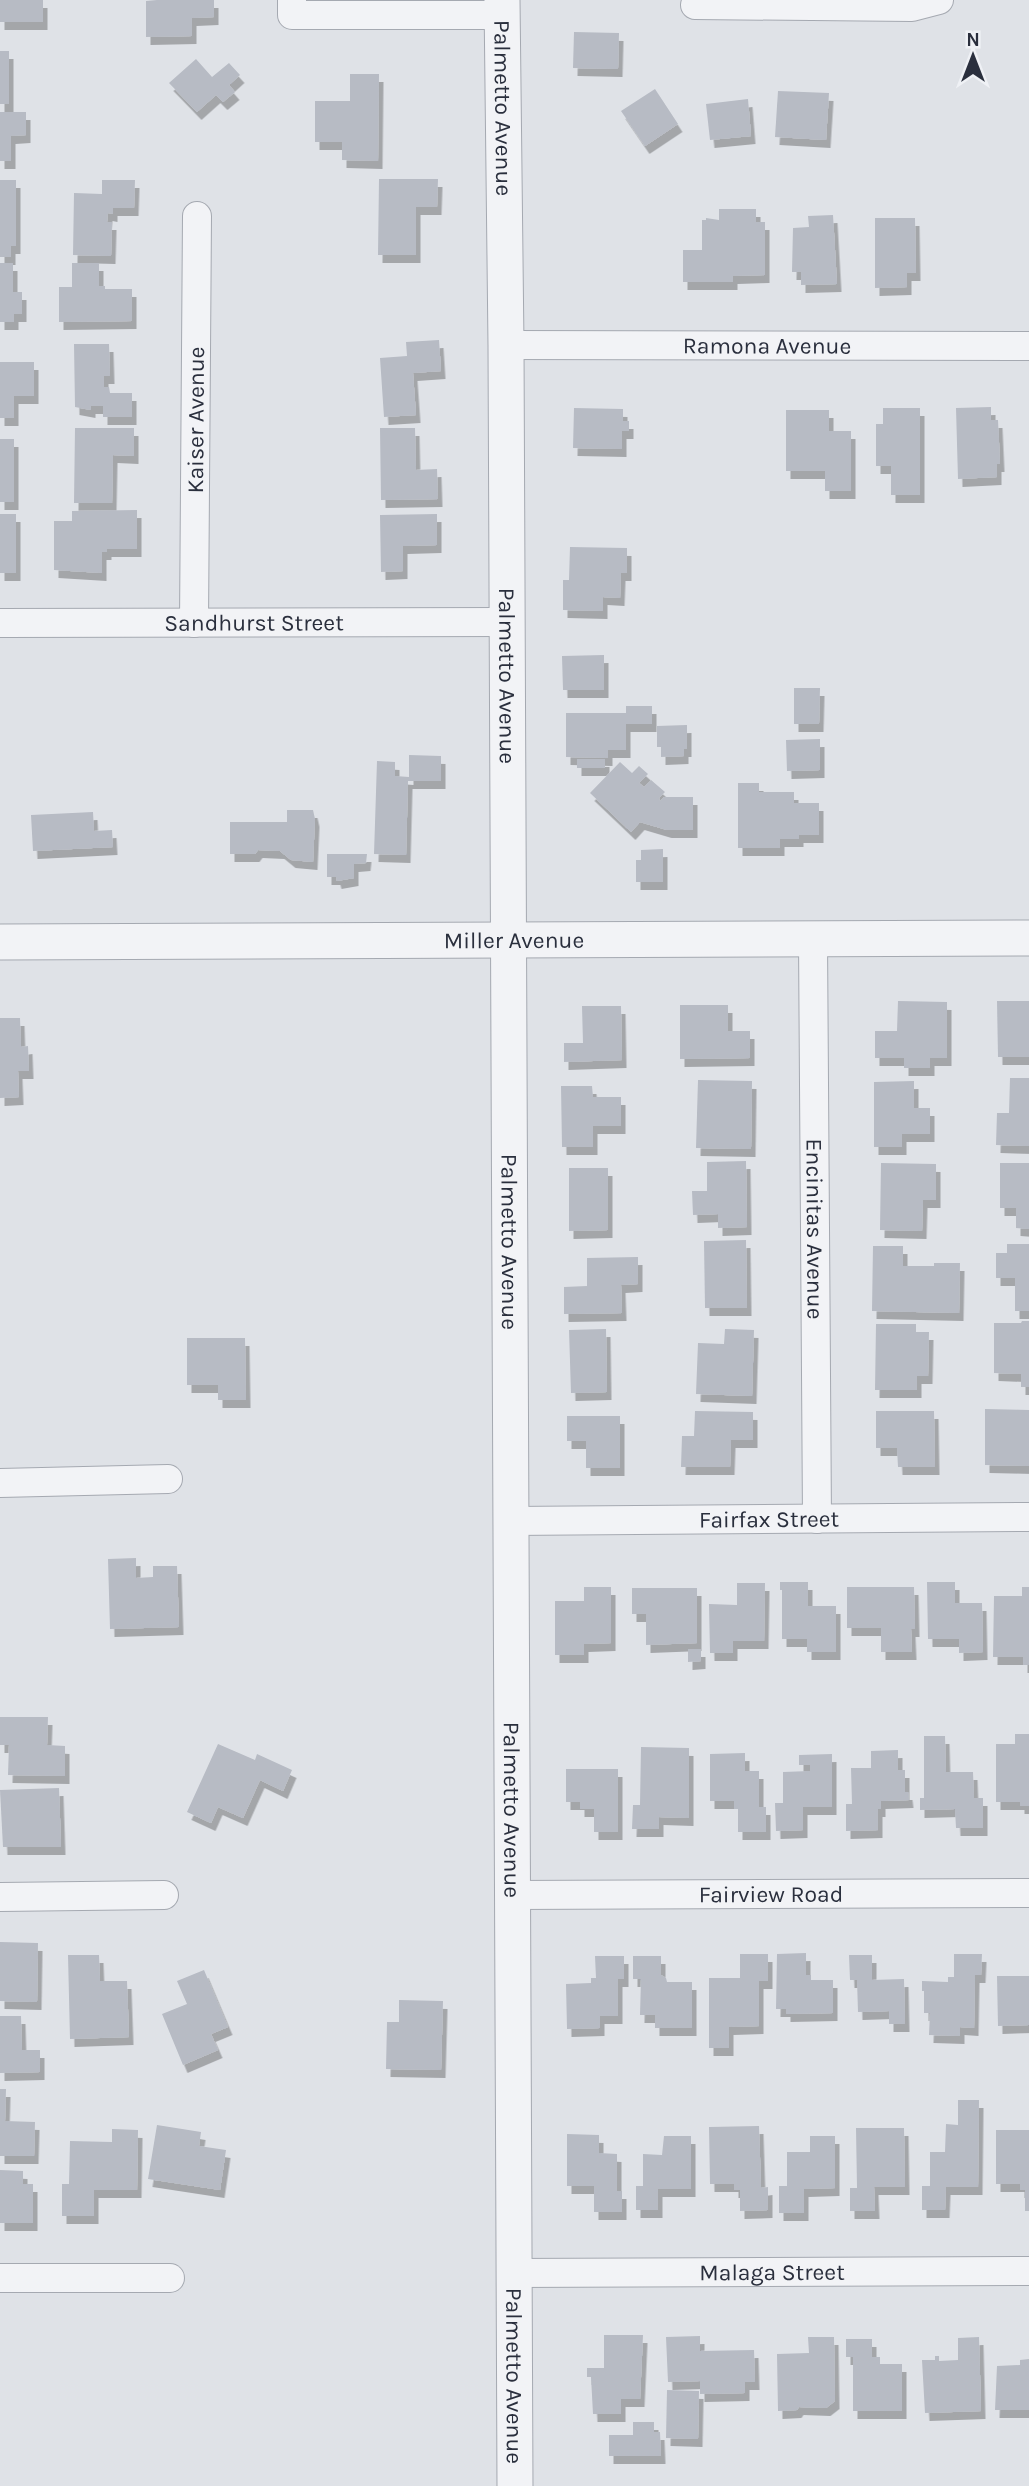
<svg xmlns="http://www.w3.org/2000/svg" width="1029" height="2486" viewBox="0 0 1029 2486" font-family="Karla,sans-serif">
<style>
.building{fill:#b7bbc4;filter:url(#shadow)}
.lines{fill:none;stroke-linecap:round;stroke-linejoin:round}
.minor-casing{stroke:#a5a9b1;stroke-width:30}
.tertiary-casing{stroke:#a5a9b1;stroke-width:37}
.minor{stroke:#f2f3f6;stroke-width:28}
.tertiary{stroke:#f2f3f6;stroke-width:35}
.labels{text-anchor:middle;stroke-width:5;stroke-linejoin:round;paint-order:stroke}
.street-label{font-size:23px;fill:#2a2f3d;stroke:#eff1f5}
</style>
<defs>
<filter id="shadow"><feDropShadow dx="4.5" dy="8" stdDeviation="0" flood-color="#0004"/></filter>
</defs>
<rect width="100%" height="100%" fill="#dfe2e7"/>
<g class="building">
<rect x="0" y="0" width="43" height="22"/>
<polygon points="157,0 214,0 214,17 192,18 192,36 146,37 146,1"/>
<polygon points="574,32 619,33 618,69 573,68"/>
<rect x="0" y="51" width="9" height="53"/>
<polygon points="196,59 212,77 229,63 240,75 229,85 235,92 223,102 216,95 197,112 169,83"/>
<polygon points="350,74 379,74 378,161 342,160 342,142 315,142 315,101 350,101"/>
<polygon points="655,89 678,124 645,146 621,111"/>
<polygon points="778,91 829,93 826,140 775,137"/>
<polygon points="748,99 751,136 710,140 706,104"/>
<polygon points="0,112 26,112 26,135 11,136 11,161 0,161"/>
<polygon points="379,179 438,179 437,207 416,207 416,255 378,255"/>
<polygon points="0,180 16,180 16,246 11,246 11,257 0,257"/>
<polygon points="102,180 135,180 134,208 113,208 113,214 108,213 107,222 112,222 111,256 73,255 74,193 102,194"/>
<polygon points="719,209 756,209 756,222 765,222 765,275 733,276 733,282 683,282 683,250 702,250 702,220 706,220 706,218 719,220"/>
<polygon points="833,215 837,284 801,285 801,272 792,272 793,228 809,227 808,216"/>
<polygon points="875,218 915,218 916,273 907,273 907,287 875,288"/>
<polygon points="0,263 13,263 13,292 22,292 22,314 14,314 14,322 0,322"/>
<polygon points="72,263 99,263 99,286 105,286 105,289 132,289 132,321 59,322 59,287 72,287"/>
<polygon points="439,340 441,371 413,373 416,415 384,417 380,358 407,356 406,342"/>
<polygon points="74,344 109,344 110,376 104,376 104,387 109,387 110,393 132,393 132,417 103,417 103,406 91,406 91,410 75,407"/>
<polygon points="0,362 34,362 34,396 14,396 14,418 0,418"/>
<polygon points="991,407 991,420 998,420 1000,464 997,464 997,477 958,479 956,408"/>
<polygon points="574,408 623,409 623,421 629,421 629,431 622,431 622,449 573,448"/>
<polygon points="883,408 920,408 920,495 891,495 891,466 876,466 876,424 883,424"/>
<polygon points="786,410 829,410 829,431 851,431 851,491 825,491 825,471 786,471"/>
<polygon points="75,428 134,428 134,456 113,455 112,503 74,503"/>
<polygon points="380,428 415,428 416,470 437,469 438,499 381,500"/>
<rect x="0" y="439" width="14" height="63"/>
<polygon points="137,510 137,549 107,549 107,552 102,552 102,573 54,570 54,521 72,521 72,511"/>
<rect x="0" y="514" width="16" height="59"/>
<polygon points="437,514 437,545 403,546 403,571 381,572 380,515"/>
<polygon points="570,547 627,548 627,573 621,573 620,598 603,597 603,611 563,610 563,580 569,580"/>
<polygon points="604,655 604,690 563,690 562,656"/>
<polygon points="794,688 820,688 819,724 794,724"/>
<polygon points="626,706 652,706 652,724 626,724 626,750 608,750 608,758 566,757 566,713 626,713"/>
<polygon points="687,725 687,749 684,749 684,756 661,757 661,747 657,747 657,726"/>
<polygon points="820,739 820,770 787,771 786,740"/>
<polygon points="409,755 441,756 441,781 408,781 406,855 374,854 377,761 395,762 395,776 409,777"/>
<rect x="577" y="759" width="28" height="9"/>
<polygon points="620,762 632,773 639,766 648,774 639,783 644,787 651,780 665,792 659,798 660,801 664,797 693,797 693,830 667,830 640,822 631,832 590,793"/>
<polygon points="738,783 759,783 759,792 794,792 794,803 819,803 819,835 799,835 799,839 780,839 780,848 738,848"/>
<polygon points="287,810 313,810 315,819 313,862 291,860 280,851 258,850 255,854 230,854 230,822 287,822"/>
<polygon points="93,812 94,831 112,830 113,847 33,851 31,815"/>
<polygon points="663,849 663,882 636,882 636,860 641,860 641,850"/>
<polygon points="327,854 367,854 366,863 354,864 354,878 337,881 336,877 327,877"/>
<polygon points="898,1001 947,1002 947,1058 930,1058 930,1068 904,1068 904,1058 875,1058 875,1031 897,1031"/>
<polygon points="997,1001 1029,1001 1029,1057 998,1057"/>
<polygon points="680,1005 728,1005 728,1031 750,1031 750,1058 680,1059"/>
<polygon points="582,1006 621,1006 622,1060 564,1062 564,1043 583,1043"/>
<polygon points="0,1018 20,1018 21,1047 28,1046 29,1071 18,1071 19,1097 0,1098"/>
<polygon points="1010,1078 1029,1078 1029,1146 996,1145 997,1113 1009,1113"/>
<polygon points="698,1080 752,1081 751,1149 696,1148"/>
<polygon points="914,1081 914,1108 930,1108 930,1134 902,1134 902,1147 874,1147 874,1082"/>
<polygon points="561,1086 592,1086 593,1097 621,1097 621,1126 593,1126 593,1147 562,1147"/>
<polygon points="746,1161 747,1227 718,1228 718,1214 693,1215 692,1191 707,1191 707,1162"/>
<polygon points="881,1163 936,1164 936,1200 923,1200 922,1231 880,1230"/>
<polygon points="1000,1163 1029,1163 1029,1229 1016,1228 1016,1208 1000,1208"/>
<polygon points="569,1168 608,1168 608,1230 569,1231"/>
<polygon points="746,1240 747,1308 705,1308 704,1241"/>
<polygon points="1007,1244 1029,1244 1029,1311 1015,1311 1015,1278 996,1278 996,1253 1007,1253"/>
<polygon points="873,1246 903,1246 903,1266 934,1266 934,1263 960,1263 959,1313 872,1311"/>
<polygon points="638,1257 638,1284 621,1285 622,1313 564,1314 564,1287 587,1286 587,1258"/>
<polygon points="1022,1321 1029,1321 1029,1387 1021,1387 1021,1374 994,1373 994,1323 1021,1323"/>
<polygon points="876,1324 916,1324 916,1332 929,1332 928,1376 917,1376 917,1390 875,1390"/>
<polygon points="606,1329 607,1392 571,1393 569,1330"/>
<polygon points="725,1329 754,1330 752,1396 696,1394 698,1343 724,1344"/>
<polygon points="187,1338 245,1338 246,1400 218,1400 218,1385 187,1385"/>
<polygon points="985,1409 1029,1410 1029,1466 985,1465"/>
<polygon points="695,1411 753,1412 753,1440 731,1440 730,1467 681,1467 682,1436 694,1436"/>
<polygon points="876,1411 934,1411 935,1467 898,1467 897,1448 876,1448"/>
<polygon points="567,1416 620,1416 620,1468 586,1468 586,1441 567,1441"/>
<polygon points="136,1558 136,1578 153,1577 153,1566 177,1566 179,1627 110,1629 108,1559"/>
<polygon points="780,1582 808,1582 808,1606 836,1606 836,1652 807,1652 807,1639 782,1639 782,1590 780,1590"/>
<polygon points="927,1582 955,1582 955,1603 982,1603 983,1652 959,1653 959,1639 928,1639"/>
<polygon points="737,1583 765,1583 764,1641 733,1641 733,1653 710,1653 709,1604 737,1605"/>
<polygon points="584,1587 611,1587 611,1643 584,1644 584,1655 555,1655 555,1601 584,1601"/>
<polygon points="847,1587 914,1587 915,1629 911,1629 912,1652 881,1652 881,1628 847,1628"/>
<polygon points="1022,1587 1029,1587 1029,1665 1023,1665 1023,1657 993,1657 994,1596 1022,1596"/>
<polygon points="632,1588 697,1588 697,1643 646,1645 646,1614 632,1614"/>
<polygon points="688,1649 701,1649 701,1661 688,1662"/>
<polygon points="0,1717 48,1717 47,1745 65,1746 65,1776 8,1775 9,1745 0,1745"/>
<polygon points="1015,1734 1029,1734 1029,1806 1020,1806 1020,1802 996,1802 996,1744 1015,1744"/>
<polygon points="924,1736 945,1736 946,1772 973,1772 974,1798 983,1798 983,1828 956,1828 955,1809 920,1810 920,1798 924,1798"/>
<polygon points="218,1744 255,1760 257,1754 292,1770 283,1791 260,1780 243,1818 218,1807 211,1823 187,1812"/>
<polygon points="641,1747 689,1748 689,1818 659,1817 659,1829 632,1829 633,1805 640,1805"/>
<polygon points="898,1750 898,1770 905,1770 905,1792 908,1792 909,1800 881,1801 881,1809 878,1809 878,1830 846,1831 846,1804 852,1804 851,1768 871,1768 871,1751"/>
<polygon points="745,1753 745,1771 759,1771 759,1807 766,1807 766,1832 738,1832 738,1809 734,1809 734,1801 710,1801 710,1754"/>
<polygon points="832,1754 832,1807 803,1807 803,1830 776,1831 775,1803 783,1803 783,1772 810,1771 810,1765 799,1765 799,1755"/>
<polygon points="566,1769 618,1769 618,1832 594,1832 594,1809 580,1809 580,1802 566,1802"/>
<polygon points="59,1788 61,1847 3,1847 0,1790"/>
<polygon points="0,1942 38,1943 37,2002 0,2001"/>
<polygon points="806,1953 806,1975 811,1975 811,1980 833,1980 833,2013 786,2014 786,2009 776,2009 777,1954"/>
<polygon points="740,1954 768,1954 768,1981 759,1981 759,2026 729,2027 729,2048 709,2048 709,1978 740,1978"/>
<polygon points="954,1954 982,1954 981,1975 975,1975 974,2028 960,2027 960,2036 929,2035 930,2013 924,2013 924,1991 922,1991 922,1981 948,1982 948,1977 954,1977"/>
<polygon points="68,1955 99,1955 100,1981 127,1981 129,2037 70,2039"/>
<polygon points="849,1955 872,1955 872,1980 904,1979 905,2024 889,2024 889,2011 858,2012 857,1980 850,1980"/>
<polygon points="595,1956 624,1956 624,1979 618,1979 618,2016 600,2016 600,2028 567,2029 566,1984 591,1983 591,1978 596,1978"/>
<polygon points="633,1956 661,1956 661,1975 666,1978 667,1982 692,1982 692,2028 655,2028 655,2015 640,2015 641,1979 633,1979"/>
<polygon points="204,1970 228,2027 211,2034 218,2050 183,2065 162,2014 187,2004 177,1981"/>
<polygon points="997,1976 1029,1976 1029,2025 998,2026"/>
<polygon points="399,2000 443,2001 441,2070 386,2069 387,2022 399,2022"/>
<polygon points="0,2016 21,2016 22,2050 40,2050 40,2072 0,2073"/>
<polygon points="0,2089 6,2089 5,2121 35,2122 34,2156 0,2156"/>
<polygon points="958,2100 979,2100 978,2187 946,2187 945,2210 922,2210 922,2186 930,2186 930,2152 945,2152 946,2124 958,2125"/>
<polygon points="157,2125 201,2132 199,2146 226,2150 220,2190 148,2179"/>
<polygon points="759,2126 761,2188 768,2187 768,2210 740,2211 740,2190 734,2190 734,2184 710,2184 709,2127"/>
<polygon points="856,2128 904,2128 905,2187 874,2187 875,2211 850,2211 850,2188 857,2188"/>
<polygon points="112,2129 138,2130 137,2190 94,2190 94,2216 62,2216 62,2184 69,2184 70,2141 112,2142"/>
<polygon points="996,2130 1029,2130 1029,2211 1025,2211 1025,2190 1020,2190 1020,2184 996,2184"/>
<polygon points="567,2134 599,2135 599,2153 617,2154 617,2191 622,2191 622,2212 594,2212 594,2186 567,2186"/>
<polygon points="664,2136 691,2136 691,2189 658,2189 658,2210 636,2210 636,2186 643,2186 643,2154 662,2155"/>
<polygon points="810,2136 835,2136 835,2188 804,2189 804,2213 779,2213 779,2186 787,2186 787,2152 810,2152"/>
<polygon points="0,2170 23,2171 23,2184 33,2184 33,2223 0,2223"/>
<polygon points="604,2335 643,2335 640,2399 621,2399 621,2414 593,2414 591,2377 587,2377 587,2368 604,2368"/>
<polygon points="700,2336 700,2351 754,2350 755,2382 745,2382 745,2393 700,2394 700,2381 668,2382 666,2337"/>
<polygon points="808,2337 834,2337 835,2401 826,2408 799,2407 797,2410 778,2411 777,2354 809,2353"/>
<polygon points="979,2337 981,2411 925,2413 922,2360 935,2360 935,2356 939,2356 939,2361 958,2360 958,2338"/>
<polygon points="846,2339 872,2339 872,2357 880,2357 880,2364 902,2364 902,2411 853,2411 853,2357 846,2357"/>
<polygon points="1029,2359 1029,2410 995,2410 997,2366 1020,2365 1020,2360"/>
<polygon points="667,2390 699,2391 698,2439 666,2438"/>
<polygon points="633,2422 654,2422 654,2432 660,2432 661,2456 609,2456 609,2435 633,2435"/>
</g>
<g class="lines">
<g class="minor-casing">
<g id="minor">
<polyline points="292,0 292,15 502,15"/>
<polyline points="695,5 912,7 939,0"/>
<path id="s1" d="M506,345L1029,346"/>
<path id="s2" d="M0,623L506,622"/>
<path id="s3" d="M194,623L197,216"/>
<path id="s4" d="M813,939L817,1519"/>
<polyline points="0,1483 168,1479"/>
<path id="s5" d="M510,1521L1029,1517"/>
<path id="s6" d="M512,1895L1029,1893"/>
<polyline points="0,1897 164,1895"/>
<path id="s7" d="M513,2273L1029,2271"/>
<polyline points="0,2278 170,2278"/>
</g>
</g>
<g class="tertiary-casing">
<g id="tertiary">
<path id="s8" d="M502,0L506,345L515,2486"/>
<path id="s9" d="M0,942L1029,938"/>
</g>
</g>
<use href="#minor" class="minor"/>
<use href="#tertiary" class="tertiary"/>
</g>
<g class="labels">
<g class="street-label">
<text dy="8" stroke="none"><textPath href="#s8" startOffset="108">Palmetto Avenue</textPath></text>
<text dy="8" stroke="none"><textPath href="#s1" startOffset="261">Ramona Avenue</textPath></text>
<text dy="8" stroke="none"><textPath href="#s3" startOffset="203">Kaiser Avenue</textPath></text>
<text dy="8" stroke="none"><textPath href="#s2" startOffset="254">Sandhurst Street</textPath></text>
<text dy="8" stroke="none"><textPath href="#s8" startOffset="676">Palmetto Avenue</textPath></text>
<text dy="8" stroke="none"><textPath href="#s9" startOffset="514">Miller Avenue</textPath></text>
<text dy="8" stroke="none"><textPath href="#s4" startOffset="290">Encinitas Avenue</textPath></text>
<text dy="8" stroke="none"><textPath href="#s8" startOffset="1242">Palmetto Avenue</textPath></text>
<text dy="8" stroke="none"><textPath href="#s5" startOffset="259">Fairfax Street</textPath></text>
<text dy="8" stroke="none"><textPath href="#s8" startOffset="1810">Palmetto Avenue</textPath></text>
<text dy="8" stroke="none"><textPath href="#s6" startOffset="259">Fairview Road</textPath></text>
<text dy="8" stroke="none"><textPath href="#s7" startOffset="259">Malaga Street</textPath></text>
<text dy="8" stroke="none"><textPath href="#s8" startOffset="2376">Palmetto Avenue</textPath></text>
</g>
</g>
<g transform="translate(973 56)" stroke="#eff1f5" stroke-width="5" paint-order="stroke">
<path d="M0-5L12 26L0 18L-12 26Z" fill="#2a2f3d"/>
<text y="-10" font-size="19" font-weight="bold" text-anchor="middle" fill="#2a2f3d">N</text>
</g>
</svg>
